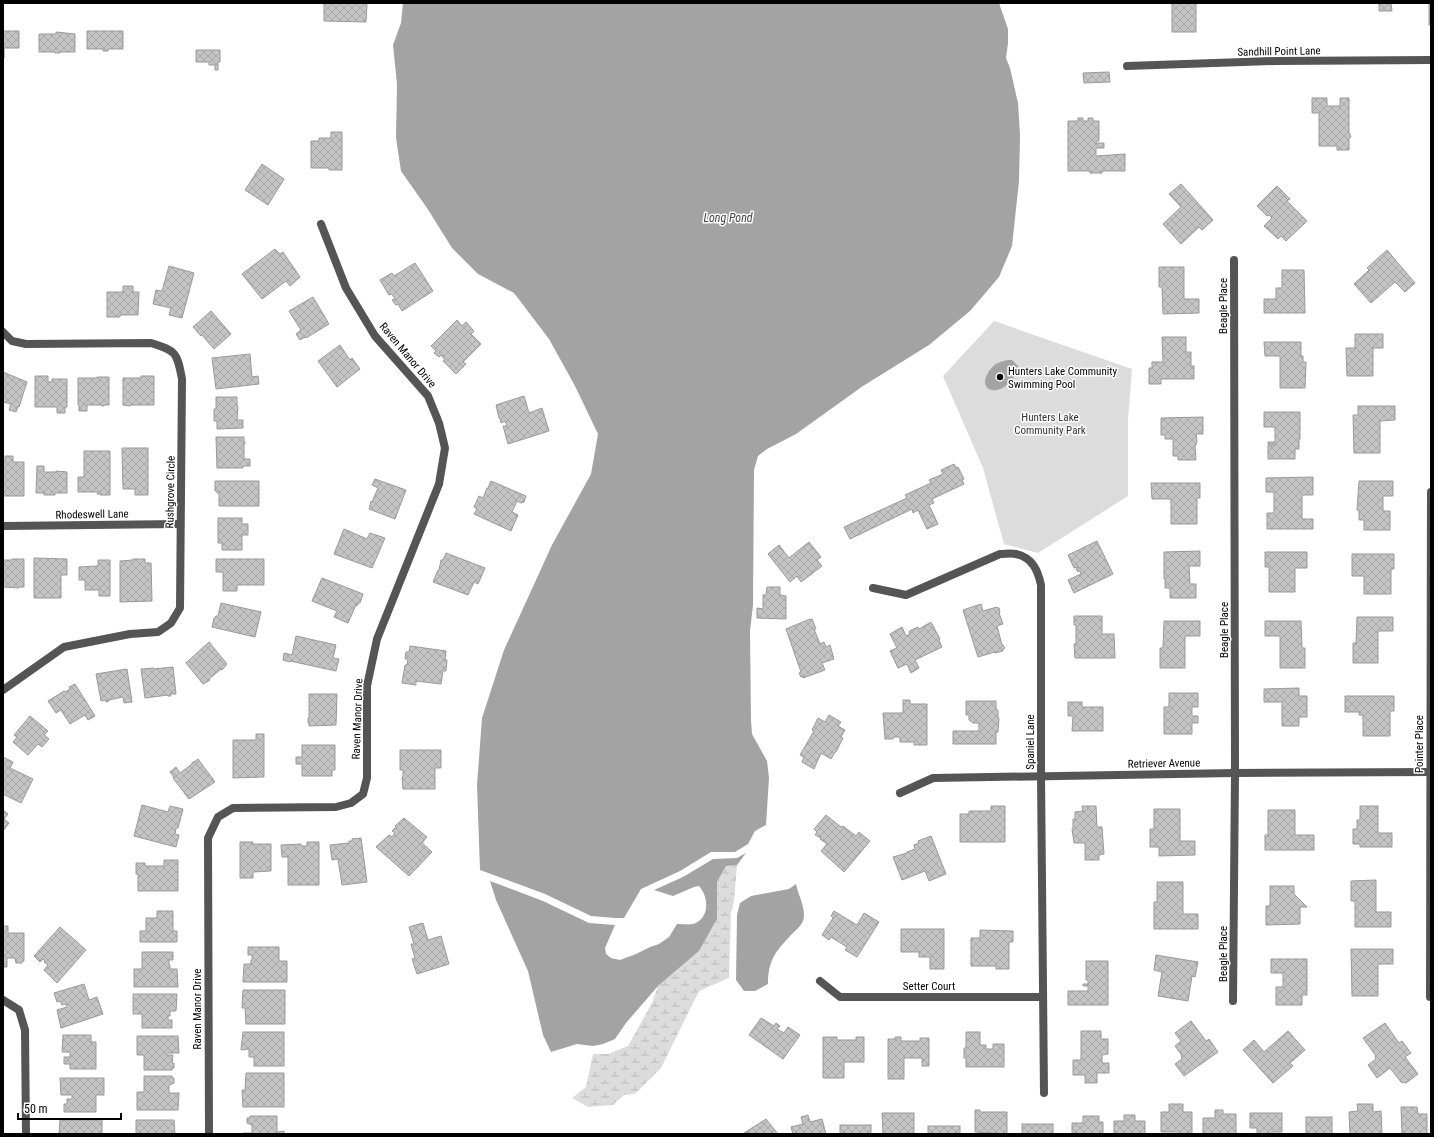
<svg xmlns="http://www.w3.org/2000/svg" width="1434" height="1137" viewBox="0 0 1434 1137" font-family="'Roboto Condensed',sans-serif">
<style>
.green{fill:#dcdcdc}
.wetland{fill:url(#wetland-marsh)}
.water{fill:#a3a3a3}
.building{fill:url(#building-cross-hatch);stroke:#999}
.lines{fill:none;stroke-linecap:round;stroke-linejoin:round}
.street{stroke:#555;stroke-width:8}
.poi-dot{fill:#000;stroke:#fff;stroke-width:1.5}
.labels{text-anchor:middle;stroke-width:3;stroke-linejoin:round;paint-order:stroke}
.street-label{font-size:11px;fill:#000;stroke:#fff}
.poi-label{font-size:11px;fill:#000;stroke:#fff;text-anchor:start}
.park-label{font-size:11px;fill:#333;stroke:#fff}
.water-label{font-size:12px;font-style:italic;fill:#444;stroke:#fff}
</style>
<defs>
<pattern id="wetland-marsh" width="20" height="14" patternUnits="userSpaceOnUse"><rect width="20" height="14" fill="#dcdcdc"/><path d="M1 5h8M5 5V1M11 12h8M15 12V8" fill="none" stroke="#bbb"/></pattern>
<pattern id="building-cross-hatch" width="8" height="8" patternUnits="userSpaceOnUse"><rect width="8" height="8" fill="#c4c4c4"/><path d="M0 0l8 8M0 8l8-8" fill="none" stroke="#a7a7a7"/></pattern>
</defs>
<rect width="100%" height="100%" fill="#fff"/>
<polygon class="green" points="994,321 1132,369 1128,420 1128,496 1038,553 1004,544 983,468 943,376"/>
<polygon class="wetland" points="737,865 734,901 731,913 729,978 699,991 661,1068 635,1094 624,1095 613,1105 588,1107 572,1098 586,1087 593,1054 608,1054 628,1046 652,1003 658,986 699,951 717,919 717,882 726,866"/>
<g class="water">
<polygon points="403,3 999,3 1008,29 1008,43 1006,58 1010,68 1018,103 1020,135 1019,181 1012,246 999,277 970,311 929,345 863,386 796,434 767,449 758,456 754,470 753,605 750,631 751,720 752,734 767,761 769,778 766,825 755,831 748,844 735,852 711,852 680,871 641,889 624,918 615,918 591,916 545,894 480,870 477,785 482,718 504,650 552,545 591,474 598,434 575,386 549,339 514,293 478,274 452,248 427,208 401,171 396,138 397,84 393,45 401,23"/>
<path d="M1008,360H1012L1018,366C1017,378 1001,395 989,389C979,383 990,368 996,364C999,362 1003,361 1008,360Z"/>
<path d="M746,853L737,865L726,866L717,882V919L699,951L658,986L626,1023L615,1039L603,1044L593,1046L577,1044L551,1052L543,1035L528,971L496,900L490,881L543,901L589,923L615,925L605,948L606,954L611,958L620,960L636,954L650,947L659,944L669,937L677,924C682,924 689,925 693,924C710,919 709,897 699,886L694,887L673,896L654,890L683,877L713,859L737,858Z"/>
<path d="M796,884C798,895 807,910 803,921C801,926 795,931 791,935C776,951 768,960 768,984L755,991H744L736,980L737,915L740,903L751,896L789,889Z"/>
</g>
<g class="building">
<polygon points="324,3 367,3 366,22 324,21"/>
<rect x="1172" y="3" width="24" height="29"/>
<polygon points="1379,3 1391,3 1392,11 1379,11"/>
<rect x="1429" y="3" width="2" height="22"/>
<polygon points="3,31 19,31 19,48 4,48 4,58"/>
<polygon points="87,31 123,31 123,49 108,49 108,51 103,51 103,49 87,49"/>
<polygon points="56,32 75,34 75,52 60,52 60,53 55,53 55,52 39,52 39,34 56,34"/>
<polygon points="196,50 220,50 220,62 218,62 218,70 215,70 215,65 209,65 209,62 196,62"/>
<polygon points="1109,72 1110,82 1084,83 1083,73"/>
<polygon points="1312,98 1327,98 1327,106 1340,106 1340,98 1349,98 1349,132 1351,137 1349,138 1349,150 1337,150 1337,146 1319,146 1319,113 1312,113"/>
<polygon points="1078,118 1083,118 1083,121 1088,121 1088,118 1093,118 1093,121 1099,121 1099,141 1096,141 1096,143 1104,143 1104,148 1096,148 1096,156 1125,154 1125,171 1102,171 1102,173 1090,173 1090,171 1068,171 1068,121 1078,121"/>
<polygon points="331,132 342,132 342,170 329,170 329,168 311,168 311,141 319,141 319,138 331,138"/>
<polygon points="262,164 284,179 268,205 245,190"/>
<polygon points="1181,184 1213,220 1202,230 1199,227 1181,244 1163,224 1181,207 1169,194"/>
<polygon points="1277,186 1290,199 1287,201 1307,221 1286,241 1281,236 1278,239 1264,226 1272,218 1269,215 1267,216 1257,206"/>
<polygon points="275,249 280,254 283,252 300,277 290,286 286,281 262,299 242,274"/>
<polygon points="1387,250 1415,283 1405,292 1395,282 1371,303 1354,284 1369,270 1367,268"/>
<polygon points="415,263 433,291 402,311 398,304 396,305 392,300 395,299 392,294 389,295 380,280 392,273 394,276"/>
<polygon points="169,266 194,273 182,318 169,315 171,308 153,304 156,290 162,291"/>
<polygon points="1159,267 1184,267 1184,299 1199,299 1199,313 1163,314 1162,287 1159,287"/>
<polygon points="1282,270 1304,270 1305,313 1264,313 1264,299 1276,299 1276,288 1282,288"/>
<polygon points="123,286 133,286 133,292 139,292 138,315 120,315 120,317 107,317 107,292 123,292"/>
<polygon points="313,297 329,324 306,338 305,337 300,340 296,334 301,330 289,311"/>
<polygon points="211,311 231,334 214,349 202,335 201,336 193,327"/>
<polygon points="457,320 462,326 466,322 474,331 471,334 481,344 463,362 466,364 456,374 443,361 445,360 441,355 439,357 434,353 436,351 431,346"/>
<polygon points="1355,334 1383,334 1383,348 1373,348 1373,376 1347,376 1346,348 1355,348"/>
<polygon points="1162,337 1186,337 1186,352 1191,352 1191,366 1194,366 1194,379 1161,379 1161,384 1149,384 1149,368 1152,368 1152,362 1163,362"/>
<polygon points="1264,342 1301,342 1301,356 1303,356 1303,362 1306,362 1305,388 1280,388 1280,356 1265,356"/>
<polygon points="340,345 350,360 352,358 360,369 337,387 318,361"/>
<polygon points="250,354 252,377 258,376 259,384 216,389 212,358"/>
<polygon points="3,372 27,382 19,407 18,406 16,412 9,410 11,404 3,402"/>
<polygon points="35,376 48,376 48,382 52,382 52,379 67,379 67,407 65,407 65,413 57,413 57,407 35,407"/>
<polygon points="141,376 154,376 154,405 130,405 130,406 123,405 123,378 141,378"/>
<polygon points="97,377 109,377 109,405 104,405 104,406 102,406 102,405 87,405 87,411 79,411 79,405 78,405 78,378 97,378"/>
<polygon points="524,396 529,413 542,408 549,431 508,444 503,426 507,426 505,421 501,423 500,418 499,418 496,405"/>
<polygon points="216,397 237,397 237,406 238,406 237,420 243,420 243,428 217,429 217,421 214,421 214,409 216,409"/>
<polygon points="1358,406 1395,406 1395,420 1380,421 1380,453 1354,453 1353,415 1358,415"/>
<polygon points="1264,412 1300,412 1300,439 1299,439 1299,449 1295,449 1295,459 1268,459 1268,445 1275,445 1275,444 1268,444 1268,442 1275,442 1275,427 1264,427"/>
<polygon points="1203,417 1203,434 1196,434 1197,441 1196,445 1195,445 1196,460 1178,460 1178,456 1173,456 1173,439 1165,439 1165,435 1161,435 1161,418"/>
<polygon points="216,437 244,437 244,442 245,442 245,444 244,444 244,459 250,459 250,466 243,466 243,468 217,468"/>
<polygon points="122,448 148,448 148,495 135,495 135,489 123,489"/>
<polygon points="84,451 110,451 110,495 100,495 100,494 97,494 98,492 78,492 78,477 84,477"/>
<polygon points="5,456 13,456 13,462 24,462 24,496 3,496 3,462 5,462"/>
<polygon points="954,464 956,468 958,467 964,479 962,480 964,484 932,499 934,503 929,505 938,524 927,529 918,510 913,513 912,509 850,539 844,527 907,498 905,495 931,483 929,480 943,474 941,470"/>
<polygon points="37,466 44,466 44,472 56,472 56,471 67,472 67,493 55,493 55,495 44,495 44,493 36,493"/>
<polygon points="1313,477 1313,495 1302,495 1302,519 1313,519 1313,529 1267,529 1267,513 1274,513 1274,492 1266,492 1266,478"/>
<polygon points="375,479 406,490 395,519 369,509 371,501 372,502 378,488 372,485"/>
<polygon points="215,481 259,481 259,506 219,506 219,493 217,493 217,491 215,491"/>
<polygon points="491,481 526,496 524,502 521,503 517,501 512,512 518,515 511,531 474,514 477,509 474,507 479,496 483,498 487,488 488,488"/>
<polygon points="1359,481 1393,481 1393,496 1383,496 1383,511 1390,511 1390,530 1364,530 1364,520 1359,520 1359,510 1357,510"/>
<polygon points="1151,483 1200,483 1200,498 1197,498 1197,524 1171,524 1171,499 1152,499"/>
<polygon points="218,518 242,518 242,524 248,524 248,535 242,535 242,550 222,550 222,543 218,543"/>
<polygon points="344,529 367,539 370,533 385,538 372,568 334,554"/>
<polygon points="1097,541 1113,574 1074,593 1068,580 1081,574 1080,571 1078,572 1076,569 1078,568 1078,567 1074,568 1068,555"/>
<polygon points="809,542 821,557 817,560 822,566 801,582 797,576 790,582 768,554 779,545 789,558"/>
<polygon points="1200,551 1200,566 1189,566 1190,584 1196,584 1196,598 1170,598 1170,588 1165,588 1165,579 1164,579 1164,552"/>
<polygon points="1265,552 1307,552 1307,568 1295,568 1295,592 1269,592 1269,567 1265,567"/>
<polygon points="446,553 485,568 478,584 474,582 468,595 433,582 438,570 439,570 441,560 443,560"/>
<polygon points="1352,554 1394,554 1394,569 1391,569 1391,594 1364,594 1364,576 1352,576"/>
<polygon points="34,558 67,559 67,575 61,575 61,598 34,598"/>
<polygon points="12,559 24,559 24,587 19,587 19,588 3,587 3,560 12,560"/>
<polygon points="133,559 145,559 145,563 151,563 152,601 120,602 120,561 133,560"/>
<polygon points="216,559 264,559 264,585 237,585 237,591 223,591 223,572 216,572"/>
<polygon points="98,560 110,560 110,596 99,596 99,590 85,590 85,580 79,580 79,567 98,566"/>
<polygon points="322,578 363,594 360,603 358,603 357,606 356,605 348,623 334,617 337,611 312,601"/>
<polygon points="767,587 780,587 780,595 786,596 786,619 757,618 757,608 763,609 763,595 766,595"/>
<polygon points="221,603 261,612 255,637 212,627 214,618 215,618 216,616 218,616"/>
<polygon points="981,604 983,611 997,607 998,608 999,608 1000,612 999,613 1003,624 997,626 1002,645 1003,645 1005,648 1003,649 1003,651 995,653 995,652 978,657 963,610"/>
<polygon points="1074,616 1102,616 1102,634 1114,634 1115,658 1075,658 1074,644 1076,644 1076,625 1074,625"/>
<polygon points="1357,617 1393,617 1393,631 1378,631 1378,663 1353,663 1353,643 1356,643"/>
<polygon points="810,619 810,620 812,619 816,629 814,629 820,644 824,642 826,647 830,645 834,659 822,663 825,670 803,678 803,676 801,677 799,673 801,672 786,629"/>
<polygon points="1164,621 1200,621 1200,636 1185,636 1185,668 1160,668 1160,648 1163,648"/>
<polygon points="1265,621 1301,621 1302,648 1305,648 1305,668 1280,668 1280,636 1265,636"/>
<polygon points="931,622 940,639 939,640 942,647 915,660 919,668 911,673 907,664 898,668 890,651 897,648 890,634 902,627 906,636 910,634 909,632 911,630 918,627 919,629"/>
<polygon points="296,636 336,645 333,658 339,659 336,671 290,661 290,662 283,660 284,653 292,655"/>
<polygon points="209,642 227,664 222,670 221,669 209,679 210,680 203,684 186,663"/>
<polygon points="410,646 446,651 445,660 447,660 446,671 443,671 441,684 416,681 416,685 402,683 405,665 407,665 408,659 405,659 406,652 409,652"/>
<polygon points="173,667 176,694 170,694 171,696 168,696 168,695 145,698 141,669 154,668 154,669"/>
<polygon points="127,669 132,702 124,703 123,697 109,700 109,701 106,702 106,700 101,701 96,674"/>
<polygon points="75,684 95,716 88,720 85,715 70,724 61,710 56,713 48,701 64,691 65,692 70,689 69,687"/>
<polygon points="1299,688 1299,696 1307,696 1307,717 1299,717 1299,726 1282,726 1282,702 1264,702 1264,689"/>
<polygon points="1169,693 1198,693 1198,707 1192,707 1192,716 1198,716 1198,723 1192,723 1192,734 1164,734 1164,707 1169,707"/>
<polygon points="309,694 337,694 336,725 309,726 309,723 308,723 308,718 309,718"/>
<polygon points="1345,696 1394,696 1394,711 1390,711 1390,736 1363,736 1363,715 1359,715 1359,712 1345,712"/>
<polygon points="903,700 910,700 910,704 927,704 927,745 914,745 914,742 900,742 900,737 893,737 893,739 885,739 883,713 903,713"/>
<polygon points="966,701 996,701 996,710 998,710 998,718 999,718 998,732 996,732 996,744 953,744 953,731 979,731 979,723 973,723 969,720 969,715 966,715"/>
<polygon points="1068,702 1082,702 1082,707 1103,707 1103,731 1072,731 1073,716 1068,716"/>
<polygon points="829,715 841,722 838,726 845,730 841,737 843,738 836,752 835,752 831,759 821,753 814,769 802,762 804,757 800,755 814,731 812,730 818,718 825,722"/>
<polygon points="30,716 48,731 44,735 49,739 42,747 38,744 28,755 13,742 17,737 14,735"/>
<polygon points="256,734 264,734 264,777 233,778 233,740 256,740"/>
<polygon points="302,745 335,745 335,770 332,770 332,776 302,776 302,764 296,764 296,757 302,757"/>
<polygon points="400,750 441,750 441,768 435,768 435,789 403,789 402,777 403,777 403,770 400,770"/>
<polygon points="3,757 13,762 10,768 33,779 21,803 3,794"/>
<polygon points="198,759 215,782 189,799 173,778 174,777 170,772 176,767 180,773 192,764 192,763 194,761 194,762"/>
<polygon points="142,805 168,812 170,806 183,809 178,828 176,828 175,834 179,835 176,847 134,836"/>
<polygon points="991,806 1005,806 1005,842 960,842 960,814 969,814 969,811 991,811"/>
<polygon points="1082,806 1096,806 1097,827 1102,827 1104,854 1099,855 1099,860 1085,860 1085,843 1074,843 1072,829 1073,829 1073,819 1075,819 1075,812 1083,811"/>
<polygon points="1360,806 1378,806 1378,833 1392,833 1392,847 1360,847 1360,844 1353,844 1353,829 1357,829 1357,820 1360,820"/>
<polygon points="1154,809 1180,809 1180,841 1195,841 1195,855 1159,856 1159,847 1150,847 1150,829 1154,829"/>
<polygon points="3,810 8,814 4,819 9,823 3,831"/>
<polygon points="1268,810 1295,810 1295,835 1314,835 1314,850 1265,850 1265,835 1268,835"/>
<polygon points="826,815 841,827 843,826 856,836 859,832 870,841 844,872 821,851 827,844 820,839 821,838 815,835 817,832 814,829"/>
<polygon points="404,818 427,837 422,843 432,852 409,876 376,847 389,835 392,837 395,833 392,831 396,827 395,826"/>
<polygon points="931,836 946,874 929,881 925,871 902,880 893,857 907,853 907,852 915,849 914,845 919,843 918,841"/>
<polygon points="361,838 367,882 342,885 338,859 332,860 330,845 349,843 349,841 352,841 352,839"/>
<polygon points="240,842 253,842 253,844 271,844 271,871 253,872 253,878 240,878"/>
<polygon points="307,842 319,842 319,885 288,885 288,857 282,857 281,845 301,844 301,846 307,846"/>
<polygon points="164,860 178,860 178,891 138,891 138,874 136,874 136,863 145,863 145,866 164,866"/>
<polygon points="1376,880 1376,912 1391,912 1391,927 1355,927 1355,901 1351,901 1351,881"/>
<polygon points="1157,882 1183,882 1183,914 1198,914 1198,929 1154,929 1154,902 1157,902"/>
<polygon points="1270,886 1294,886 1294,894 1307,907 1300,907 1300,924 1266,925 1266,906 1270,906"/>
<polygon points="157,911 173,911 173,931 177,931 177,942 140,942 140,931 146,931 146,918 157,918"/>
<polygon points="834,911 857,925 864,913 879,922 857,957 845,950 847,947 831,937 829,940 822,935 833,918 831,916"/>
<polygon points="423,923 428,940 441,936 449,964 417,974 412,959 415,958 411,944 414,944 409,927"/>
<polygon points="3,926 8,926 8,933 24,933 24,961 22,961 22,963 16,963 15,958 7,958 7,967 3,967"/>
<polygon points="60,927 86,950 57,983 44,970 48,965 44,962 45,961 43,959 40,962 34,956"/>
<polygon points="901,929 944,929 944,969 930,969 930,957 919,957 919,952 901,952"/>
<polygon points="980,930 1013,931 1013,942 1009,942 1009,969 996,969 996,966 971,966 971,938 980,938"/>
<polygon points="248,947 279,947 279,961 287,961 287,982 243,982 244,964 251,964 251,960 252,960 252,955 248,955"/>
<polygon points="1351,949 1393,949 1393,964 1378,964 1378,996 1352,996"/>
<polygon points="142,952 173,952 173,960 169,960 169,965 170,965 170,969 177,969 178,987 134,987 134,969 142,969"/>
<polygon points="1156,955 1198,962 1195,977 1192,976 1188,1001 1158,996 1162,972 1154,970"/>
<polygon points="1271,959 1307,959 1307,995 1302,995 1302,1005 1276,1005 1276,987 1283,987 1283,973 1271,973"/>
<polygon points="1086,961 1108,961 1108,1005 1068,1005 1068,991 1088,991 1088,986 1083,986 1083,984 1088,984 1088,980 1086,980"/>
<polygon points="84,984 89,1000 97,997 103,1014 61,1028 57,1010 67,1007 66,1004 62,1005 60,1001 57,1002 54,993"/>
<polygon points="243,990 285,990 285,1024 246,1024 245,1008 242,1008"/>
<polygon points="133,994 177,994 176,1011 170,1011 170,1016 168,1016 168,1020 172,1020 172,1028 142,1028 142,1014 133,1014"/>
<polygon points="761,1018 774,1026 776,1023 780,1026 777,1029 784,1033 788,1027 800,1035 783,1059 749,1035"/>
<polygon points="1191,1021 1206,1041 1209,1039 1218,1052 1184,1076 1175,1064 1182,1059 1181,1054 1175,1046 1181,1041 1175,1033"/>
<polygon points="1385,1023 1399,1043 1402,1041 1411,1053 1405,1057 1418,1074 1406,1083 1401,1082 1390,1068 1377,1078 1368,1065 1376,1059 1375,1057 1376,1056 1363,1038"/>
<polygon points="1081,1031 1101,1031 1101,1039 1108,1039 1108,1054 1102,1055 1102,1063 1109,1063 1109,1073 1097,1073 1097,1083 1085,1083 1085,1075 1073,1075 1073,1060 1081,1060"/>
<polygon points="1288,1031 1305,1050 1290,1063 1293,1066 1273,1083 1243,1050 1254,1040 1264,1052"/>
<polygon points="243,1032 284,1032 284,1066 254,1066 254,1057 249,1057 249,1049 241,1050"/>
<polygon points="966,1032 980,1032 980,1045 986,1045 986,1049 993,1049 993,1044 1004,1044 1004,1067 966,1067 966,1058 964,1058 964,1048 966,1048"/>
<polygon points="63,1035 91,1035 91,1042 96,1042 96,1069 70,1069 70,1064 64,1064 64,1057 70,1057 70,1052 62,1052"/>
<polygon points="137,1036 178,1036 179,1053 166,1053 166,1055 173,1055 172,1063 174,1063 174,1068 172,1068 172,1070 144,1070 144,1055 137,1055"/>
<polygon points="823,1037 837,1037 837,1040 856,1040 856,1037 864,1037 864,1062 844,1062 844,1078 823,1078"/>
<polygon points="895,1037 901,1037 901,1041 920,1041 920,1038 929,1038 929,1066 922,1066 922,1058 904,1058 904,1079 888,1079 888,1039 895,1039"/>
<polygon points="246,1073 284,1073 284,1107 243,1107 242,1090 245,1090"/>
<polygon points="144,1076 172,1076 172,1078 174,1078 174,1083 169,1085 169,1093 179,1093 178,1110 137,1110 137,1092 144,1092"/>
<polygon points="60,1078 104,1078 104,1095 96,1095 96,1112 64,1112 64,1104 67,1104 67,1099 72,1099 72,1095 61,1095"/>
<polygon points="1169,1104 1183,1104 1183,1112 1192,1112 1192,1134 1180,1134 1180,1132 1161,1132 1161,1112 1169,1112"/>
<polygon points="1357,1104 1373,1104 1373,1112 1381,1111 1382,1134 1350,1134 1349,1112 1358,1111"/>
<polygon points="1401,1107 1417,1107 1418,1114 1427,1114 1427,1134 1402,1134"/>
<polygon points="975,1110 980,1110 980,1112 1007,1112 1007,1134 975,1132"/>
<polygon points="1215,1110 1223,1110 1223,1114 1236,1114 1236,1134 1203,1134 1203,1118 1215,1118"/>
<polygon points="882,1113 914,1113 914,1133 883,1134"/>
<polygon points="1250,1113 1282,1113 1282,1132 1272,1132 1272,1134 1257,1134 1257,1128 1250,1128"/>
<polygon points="808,1115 810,1122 822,1119 826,1134 793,1134 791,1127 803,1124 801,1117"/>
<polygon points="1124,1115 1135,1115 1135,1121 1145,1121 1145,1134 1114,1134 1114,1121 1124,1121"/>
<polygon points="250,1116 277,1116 277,1132 284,1131 284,1134 243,1134 243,1133 252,1133 252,1125 247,1123 247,1118 250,1118"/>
<polygon points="1083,1116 1099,1116 1099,1122 1103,1122 1103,1134 1072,1134 1072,1123 1083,1123"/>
<rect x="1306" y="1117" width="26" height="17"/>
<polygon points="766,1119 778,1134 744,1133"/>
<polygon points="60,1120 102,1120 102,1134 59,1134"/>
<polygon points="136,1120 174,1120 175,1134 136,1134"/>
<rect x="1022" y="1124" width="31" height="10"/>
<rect x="840" y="1125" width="31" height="9"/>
<rect x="928" y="1126" width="32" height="8"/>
</g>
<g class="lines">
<g class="street">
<polyline points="1127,66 1275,61 1431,60"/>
<path d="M3,332L12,341L26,344L151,343C177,351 177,353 182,379L180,608L171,623L158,632L130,634L64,647L3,690"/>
<polyline points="3,526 180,524"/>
<path d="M873,588L906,595L1000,554C1005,554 1011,553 1016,554C1033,558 1038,571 1041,585V776L1044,1093"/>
<polyline points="900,793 933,778 1235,773 1431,772"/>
<polyline points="820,981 840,997 1043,997"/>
<polyline points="1430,997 1431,492"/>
<polyline points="3,1000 19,1010 25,1030 26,1134"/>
<polyline points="1233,1001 1235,773 1234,260"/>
<polyline points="209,1134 208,838 218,817 233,808 336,807 351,803 363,794 367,778 367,686 377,639 439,484 445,448 439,423 428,396 375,336 346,288 321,224"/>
</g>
</g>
<circle class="poi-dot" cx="1000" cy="377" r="4"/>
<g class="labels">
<g class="street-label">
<text transform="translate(1279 51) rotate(-1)" y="4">Sandhill Point Lane</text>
<text transform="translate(1223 306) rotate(-90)" y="4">Beagle Place</text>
<text transform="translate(408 355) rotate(50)" y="4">Raven Manor Drive</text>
<text transform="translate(170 492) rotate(-89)" y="4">Rushgrove Circle</text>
<text transform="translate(92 514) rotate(-1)" y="4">Rhodeswell Lane</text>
<text transform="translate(1224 630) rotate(-90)" y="4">Beagle Place</text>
<text transform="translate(357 719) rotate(-88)" y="4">Raven Manor Drive</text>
<text transform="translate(1030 742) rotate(-90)" y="4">Spaniel Lane</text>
<text transform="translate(1419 744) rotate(-90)" y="4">Pointer Place</text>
<text transform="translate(1164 763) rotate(-1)" y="4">Retriever Avenue</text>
<text transform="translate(1223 954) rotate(-90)" y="4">Beagle Place</text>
<text x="929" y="990">Setter Court</text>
<text transform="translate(197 1009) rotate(-90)" y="4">Raven Manor Drive</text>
</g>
<g class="poi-label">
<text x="1008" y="375">Hunters Lake Community<tspan x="1008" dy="13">Swimming Pool</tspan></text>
</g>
<g class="park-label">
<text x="1050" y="421">Hunters Lake<tspan x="1050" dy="13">Community Park</tspan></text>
</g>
<g class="water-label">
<text x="728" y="222">Long Pond</text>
</g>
</g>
<rect width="1434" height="1137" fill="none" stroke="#000000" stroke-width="8"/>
<path d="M18 1113v6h103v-6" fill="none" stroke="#000000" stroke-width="2"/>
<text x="24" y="1113" font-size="12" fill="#000000" stroke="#ffffff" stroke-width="3" paint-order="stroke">50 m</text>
</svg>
